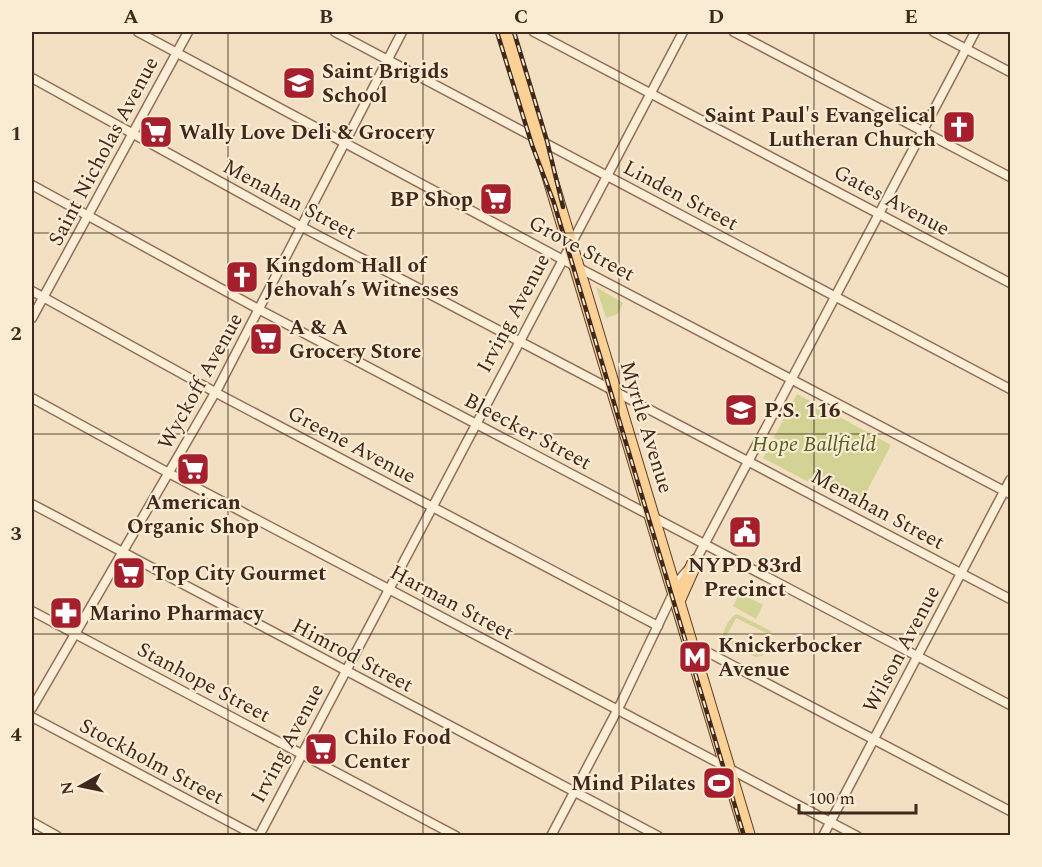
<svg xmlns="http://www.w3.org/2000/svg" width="1042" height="867" viewBox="0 0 1042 867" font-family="Spectral,serif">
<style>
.green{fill:#d2d394;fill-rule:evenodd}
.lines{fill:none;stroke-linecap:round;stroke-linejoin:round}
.minor-casing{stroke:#906f56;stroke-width:11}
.primary-casing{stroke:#5d3e2b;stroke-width:16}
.minor{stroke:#fdeed7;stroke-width:8}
.primary{stroke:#fbd196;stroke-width:14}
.rail-casing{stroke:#3e291c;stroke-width:4.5}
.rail{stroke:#faebd3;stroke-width:2;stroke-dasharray:7;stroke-linecap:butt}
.grid{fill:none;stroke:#3e291c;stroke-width:1.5;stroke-opacity:0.55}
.labels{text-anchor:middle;stroke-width:4.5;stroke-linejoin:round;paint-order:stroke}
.poi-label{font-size:21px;font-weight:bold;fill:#3e291c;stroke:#faebd3;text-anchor:start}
.street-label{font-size:21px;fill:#3e291c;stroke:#faebd3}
.park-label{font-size:21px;font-style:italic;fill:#545d20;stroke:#faebd3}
.neatline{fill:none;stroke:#3e291c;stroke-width:2}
.grid-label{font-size:20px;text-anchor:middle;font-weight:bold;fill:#3e291c}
</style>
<rect width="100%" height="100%" fill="#f3e0c2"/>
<g class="green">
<polygon points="596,287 623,303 618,314 606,318"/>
<polygon points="797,394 891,445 858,508 763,458"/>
<polygon points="740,593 763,605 756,619 733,606"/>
<path d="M737,614L771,631V638L762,656L755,657L724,640C721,632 729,617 737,614ZM736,618L768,634L759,653L726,637Z"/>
</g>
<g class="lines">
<g class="minor-casing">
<g id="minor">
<polyline points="138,32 554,255 1010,494"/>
<polyline points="335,32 1010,389"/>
<polyline points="534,32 1010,283"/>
<polyline points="734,32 1010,177"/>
<polyline points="934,32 1010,72"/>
<polyline points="32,78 302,227 1010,599"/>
<polyline points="32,185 260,310 1010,705"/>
<polyline points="32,291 224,397 658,626"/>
<polyline points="32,318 188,32"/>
<polyline points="32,398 176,477 857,836"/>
<polyline points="32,504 658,836"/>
<polyline points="32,611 456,836"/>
<polyline points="690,643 1010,811"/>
<polyline points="32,708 219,386 402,32"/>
<polyline points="32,717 256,836"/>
<polyline points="32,822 57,836"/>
<polyline points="259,836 683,32"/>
<polyline points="551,836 621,703 680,579 695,562 975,32"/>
<polyline points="823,836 1010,480"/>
</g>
</g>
<g class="primary-casing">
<g id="primary">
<polyline points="506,32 748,836"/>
<polyline points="678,600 695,562"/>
</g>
</g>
<use href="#minor" class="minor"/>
<use href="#primary" class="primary"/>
<g class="rail-casing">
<g id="rail">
<polyline points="497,32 532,145 554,203 744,836"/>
<polyline points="514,32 547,141 563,207"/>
</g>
</g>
<use href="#rail" class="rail"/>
</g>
<path class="grid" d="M228,32V836M423,32V836M619,32V836M814,32V836M32,233H1010M32,434H1010M32,634H1010"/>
<defs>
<g id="school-square" transform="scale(1.725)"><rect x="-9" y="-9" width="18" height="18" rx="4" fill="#a61f2d" stroke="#faebd3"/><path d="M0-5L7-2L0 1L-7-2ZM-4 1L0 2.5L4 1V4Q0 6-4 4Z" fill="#fff"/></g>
<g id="church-square" transform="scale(1.725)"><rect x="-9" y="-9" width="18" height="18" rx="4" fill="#a61f2d" stroke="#faebd3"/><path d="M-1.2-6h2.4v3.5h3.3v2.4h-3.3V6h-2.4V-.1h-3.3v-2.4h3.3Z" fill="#fff"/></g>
<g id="supermarket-square" transform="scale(1.725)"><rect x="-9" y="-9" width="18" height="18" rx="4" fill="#a61f2d" stroke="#faebd3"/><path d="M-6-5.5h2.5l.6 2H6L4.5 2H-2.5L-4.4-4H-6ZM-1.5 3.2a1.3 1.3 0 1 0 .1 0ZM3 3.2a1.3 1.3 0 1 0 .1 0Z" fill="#fff"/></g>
<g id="civic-square" transform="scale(1.725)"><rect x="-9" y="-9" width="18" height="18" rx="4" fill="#a61f2d" stroke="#faebd3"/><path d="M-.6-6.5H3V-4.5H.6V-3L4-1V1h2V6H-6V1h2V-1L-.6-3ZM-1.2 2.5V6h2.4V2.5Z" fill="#fff"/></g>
<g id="pharmacy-square" transform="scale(1.725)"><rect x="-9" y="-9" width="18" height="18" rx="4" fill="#a61f2d" stroke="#faebd3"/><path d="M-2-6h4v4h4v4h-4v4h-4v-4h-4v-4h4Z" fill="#fff"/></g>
<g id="metro-square" transform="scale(1.725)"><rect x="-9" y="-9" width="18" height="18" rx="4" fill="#a61f2d" stroke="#faebd3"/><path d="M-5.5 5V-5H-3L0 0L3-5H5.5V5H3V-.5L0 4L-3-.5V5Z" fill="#fff"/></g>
<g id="stadium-square" transform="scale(1.725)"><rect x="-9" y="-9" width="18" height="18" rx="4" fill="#a61f2d" stroke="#faebd3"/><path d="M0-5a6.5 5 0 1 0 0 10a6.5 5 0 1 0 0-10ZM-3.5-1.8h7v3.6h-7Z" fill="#fff"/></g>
</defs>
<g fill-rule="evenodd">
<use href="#school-square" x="299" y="83"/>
<use href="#church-square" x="959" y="127"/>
<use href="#supermarket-square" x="156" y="132"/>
<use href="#supermarket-square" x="496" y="199"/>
<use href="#church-square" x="242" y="277"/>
<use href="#supermarket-square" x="266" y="339"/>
<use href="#school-square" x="741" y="410"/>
<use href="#supermarket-square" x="193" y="469"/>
<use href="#civic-square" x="745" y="532"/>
<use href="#supermarket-square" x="129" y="573"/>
<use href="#pharmacy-square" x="66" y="613"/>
<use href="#metro-square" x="695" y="657"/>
<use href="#supermarket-square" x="321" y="749"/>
<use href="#stadium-square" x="719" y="783"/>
</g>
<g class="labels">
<g class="poi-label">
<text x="322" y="78">Saint Brigids<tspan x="322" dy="24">School</tspan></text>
<text x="936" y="122" text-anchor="end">Saint Paul's Evangelical<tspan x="936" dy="24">Lutheran Church</tspan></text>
<text x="179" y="139">Wally Love Deli &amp; Grocery</text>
<text x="473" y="206" text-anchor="end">BP Shop</text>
<text x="265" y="272">Kingdom Hall of<tspan x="265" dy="24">Jehovah’s Witnesses</tspan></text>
<text x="289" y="334">A &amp; A<tspan x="289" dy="24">Grocery Store</tspan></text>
<text x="764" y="417">P.S. 116</text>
<text x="193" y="509" text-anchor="middle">American<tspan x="193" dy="24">Organic Shop</tspan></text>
<text x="745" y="572" text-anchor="middle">NYPD 83rd<tspan x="745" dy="24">Precinct</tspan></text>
<text x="152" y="580">Top City Gourmet</text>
<text x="89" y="620">Marino Pharmacy</text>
<text x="718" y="652">Knickerbocker<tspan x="718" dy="24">Avenue</tspan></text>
<text x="344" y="744">Chilo Food<tspan x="344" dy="24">Center</tspan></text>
<text x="696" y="790" text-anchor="end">Mind Pilates</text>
</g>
<g class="street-label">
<text transform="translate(103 151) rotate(-62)" y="7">Saint Nicholas Avenue</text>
<text transform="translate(681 195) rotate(28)" y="7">Linden Street</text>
<text transform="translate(290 199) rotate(28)" y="7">Menahan Street</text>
<text transform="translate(892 200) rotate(28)" y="7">Gates Avenue</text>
<text transform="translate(582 248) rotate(28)" y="7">Grove Street</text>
<text transform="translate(513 313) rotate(-62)" y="7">Irving Avenue</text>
<text transform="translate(200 381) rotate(-61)" y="7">Wyckoff Avenue</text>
<text transform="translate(647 427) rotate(73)" y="7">Myrtle Avenue</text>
<text transform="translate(528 431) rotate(28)" y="7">Bleecker Street</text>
<text transform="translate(352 444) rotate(28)" y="7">Greene Avenue</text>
<text transform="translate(878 509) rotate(28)" y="7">Menahan Street</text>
<text transform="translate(452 602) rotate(28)" y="7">Harman Street</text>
<text transform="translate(901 649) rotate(-62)" y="7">Wilson Avenue</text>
<text transform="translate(353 655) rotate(28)" y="7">Himrod Street</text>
<text transform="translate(204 682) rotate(28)" y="7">Stanhope Street</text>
<text transform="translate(287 743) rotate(-62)" y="7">Irving Avenue</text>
<text transform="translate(152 761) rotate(28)" y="7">Stockholm Street</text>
</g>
<g class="park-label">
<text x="814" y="451">Hope Ballfield</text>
</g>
</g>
<rect width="1042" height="867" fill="none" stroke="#faebd3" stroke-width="66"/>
<g transform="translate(81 786) rotate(261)" stroke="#faebd3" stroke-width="4.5" paint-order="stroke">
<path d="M0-4.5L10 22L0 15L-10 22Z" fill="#3e291c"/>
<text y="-9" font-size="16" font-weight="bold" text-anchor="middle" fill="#3e291c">N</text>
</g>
<path d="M799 804v9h117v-9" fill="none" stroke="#3e291c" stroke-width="3"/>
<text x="808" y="804" font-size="18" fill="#3e291c" stroke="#faebd3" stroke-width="4.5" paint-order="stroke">100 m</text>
<rect x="33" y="33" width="976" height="801" class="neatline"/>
<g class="grid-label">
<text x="131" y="23">A</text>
<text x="326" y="23">B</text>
<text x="521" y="23">C</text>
<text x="716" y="23">D</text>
<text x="911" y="23">E</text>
<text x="16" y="140">1</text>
<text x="16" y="340">2</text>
<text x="16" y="540">3</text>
<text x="16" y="741">4</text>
</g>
</svg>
